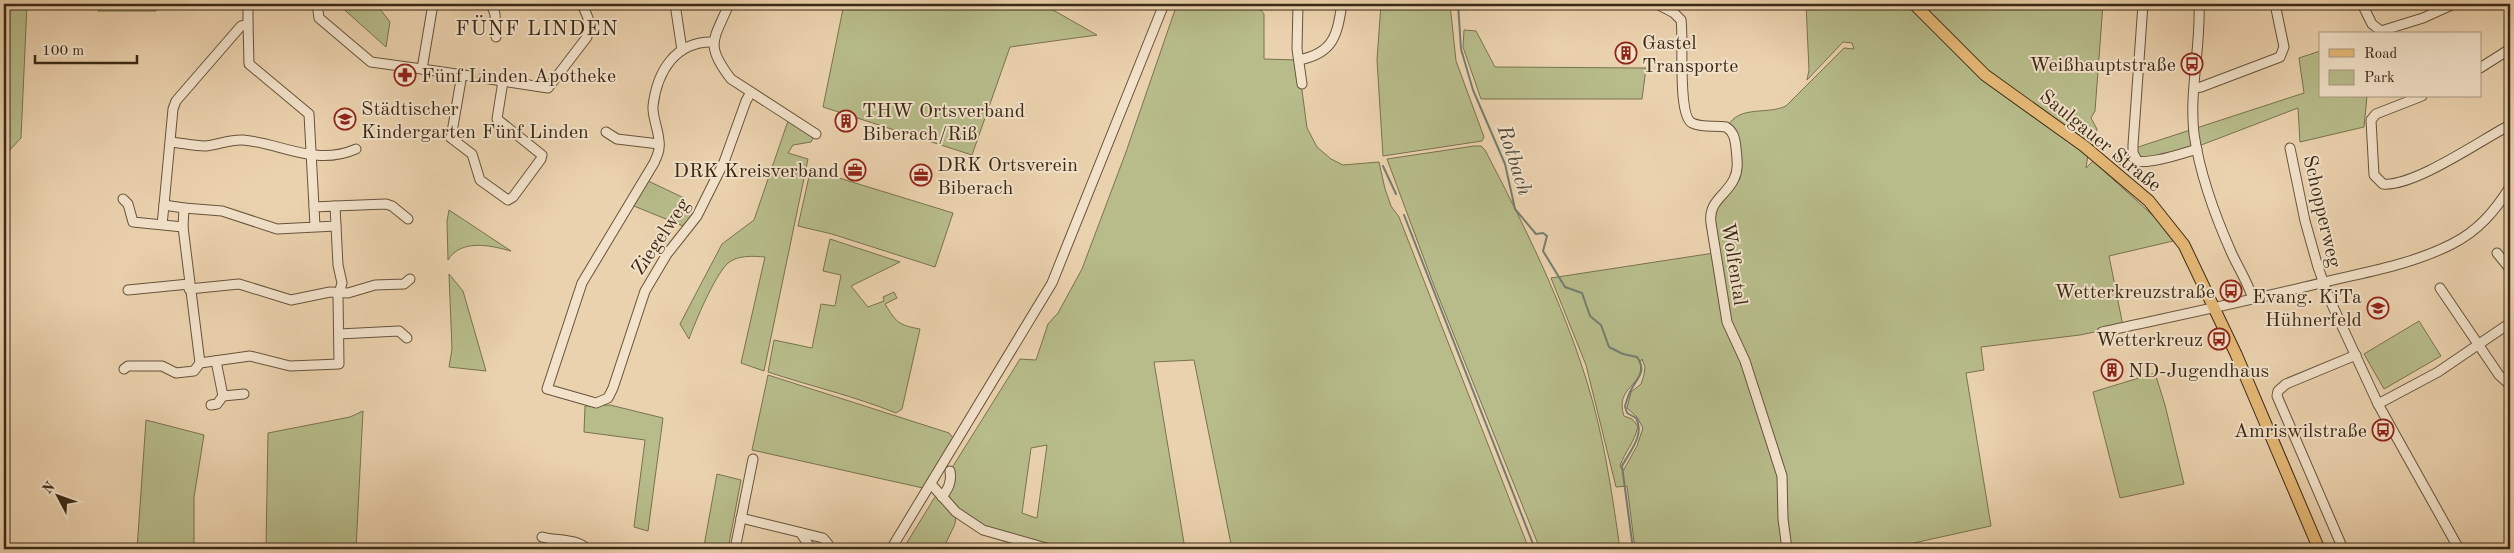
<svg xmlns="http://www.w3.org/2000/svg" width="2514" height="553" viewBox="0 0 2514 553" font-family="'Old Standard TT',serif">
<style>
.green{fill:#b7bc8a;stroke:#797250;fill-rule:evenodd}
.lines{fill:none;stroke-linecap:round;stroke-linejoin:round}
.stream{stroke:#737e72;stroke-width:2}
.minor-casing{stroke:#67533b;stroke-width:11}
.major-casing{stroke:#3b2915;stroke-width:13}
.minor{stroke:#f2e2ca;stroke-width:9}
.major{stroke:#e6b977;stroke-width:11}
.labels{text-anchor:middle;stroke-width:4;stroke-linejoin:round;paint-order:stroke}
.poi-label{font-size:20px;fill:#3b2915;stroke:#f2e2ca;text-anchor:start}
.street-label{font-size:20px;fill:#3b2915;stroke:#f2e2ca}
.neighbourhood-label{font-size:21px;letter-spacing:1px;fill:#3b2915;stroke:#f2e2ca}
.water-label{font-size:21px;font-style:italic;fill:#524c3c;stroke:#f2e2ca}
</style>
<rect width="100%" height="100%" fill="#ebd2ae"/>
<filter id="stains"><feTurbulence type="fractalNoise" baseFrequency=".004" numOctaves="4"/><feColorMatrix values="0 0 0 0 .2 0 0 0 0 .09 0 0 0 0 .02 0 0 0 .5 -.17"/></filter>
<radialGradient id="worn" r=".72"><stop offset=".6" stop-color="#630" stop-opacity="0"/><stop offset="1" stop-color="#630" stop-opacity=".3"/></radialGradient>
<g class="green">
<polygon points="4,4 27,4 21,138 8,152 4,127"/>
<polygon points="98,4 157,4 156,11 98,11"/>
<polygon points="338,4 386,4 380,9 390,22 386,47"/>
<polygon points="844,4 1052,4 1053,10 1097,35 1010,47 972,155 823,107"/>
<path d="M1177,4H1256L1264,14V59L1298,60L1307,128L1317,147L1331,159L1343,165L1379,162L1385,189L1391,206L1399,217L1529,549H1232L1194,360L1154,362L1185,549H1059L984,528L945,498L950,471L1020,359L1036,360L1048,324L1058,313L1082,269L1126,152ZM1047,445L1037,518H1036L1022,513L1031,448Z"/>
<polygon points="1381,4 1450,4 1456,61 1484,137 1482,141 1383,156 1377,60"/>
<path d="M1806,4H1905L2005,96L2088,155L2086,168L2093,161L2159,221L2173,241L2109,256L2123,326L2080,335L1981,347L1984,370L1966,373L1991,526L1900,546L1901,549H1635L1627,486L1616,487L1586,365L1551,278L1714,253L1724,320L1751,383L1777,460L1784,492L1783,519L1787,547L1783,475L1774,439L1755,382L1729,321L1711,214C1722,188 1744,185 1738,151C1736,141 1735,134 1728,126C1739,105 1767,115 1786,106L1844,48L1854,49L1852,43L1843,42L1807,80L1809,70ZM1642,359L1645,367L1644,375L1641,384L1631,392L1627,408L1637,417L1643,428L1637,446L1623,471L1620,466C1625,451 1634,444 1638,426L1632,419L1624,416C1614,386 1646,386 1640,362Z"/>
<polygon points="1916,4 2103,4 2095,111 2091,118 2097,129 2094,146 1980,67"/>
<polygon points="1464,30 1476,31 1495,67 1646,68 1642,99 1481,99 1463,47"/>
<polygon points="2320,51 2320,96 2367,96 2364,127 2300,142 2298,108 2183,152 2127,161 2135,148 2304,93 2299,58"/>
<path d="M789,118L815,134L811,142L793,145L788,153L808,159L764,371L741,363L765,257C753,256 738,255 728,263C715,275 695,322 689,339L680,324L722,244L754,220Z"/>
<path d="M1474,146H1481L1485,150C1524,225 1562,301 1587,382C1604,437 1612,493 1620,549H1540L1433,283L1387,159Z"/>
<polygon points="813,170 953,213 935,267 832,234 798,226 810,172"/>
<polygon points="644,179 684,198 681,206 697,216 688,228 629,204"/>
<path d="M449,210L511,251C489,245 461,239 448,260L447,221Z"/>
<path d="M830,239L900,262L851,286L868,307L884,301L883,297L894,292L897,298L885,304C896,322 898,325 920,329L902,409L896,413C854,396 810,386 768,372L774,340L812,348L821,304L835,306L841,275L823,271Z"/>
<polygon points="449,274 463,291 486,371 449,367 452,349"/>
<polygon points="2419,321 2441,356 2384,389 2364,354"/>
<polygon points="2155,373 2165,405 2184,484 2120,498 2093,392"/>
<polygon points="768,375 949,433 953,438 923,488 752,450"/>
<polygon points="610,405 663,418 648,531 634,527 645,440 584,432 585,406"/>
<polygon points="363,411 356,549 266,549 268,433 350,417"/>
<polygon points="146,420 204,435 194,497 194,549 137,549"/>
<polygon points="717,474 741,480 728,549 704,546"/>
<polygon points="938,492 956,512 955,524 943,549 903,549"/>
</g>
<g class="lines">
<g class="stream">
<path d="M1458,4L1461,49L1473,90L1505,164L1515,209L1536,234L1543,233L1547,236L1543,251L1565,287L1582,293L1590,316L1601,325L1609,347L1623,354L1637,357C1647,371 1638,377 1631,390C1628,395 1627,401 1625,406L1627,413L1636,418C1645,435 1630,451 1622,466L1633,549"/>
<polyline points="1383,166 1396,194"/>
<polyline points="1404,215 1535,549"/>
</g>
<g class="minor-casing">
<g id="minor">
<polyline points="317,4 319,18 371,62 422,69 433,4"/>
<polyline points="491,4 495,14 496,37"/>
<polyline points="675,4 682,50"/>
<path d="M729,4C714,40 704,44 731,79L816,134"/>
<polyline points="1298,4 1297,49 1302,84"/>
<path d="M1657,4L1674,13L1681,20C1684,38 1677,116 1692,123C1702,128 1715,125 1726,127C1734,132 1735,139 1736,148C1737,159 1739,169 1734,179C1726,196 1708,201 1711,223L1727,322L1745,361L1782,476L1783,519L1787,549"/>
<path d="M2199,4C2201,47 2189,91 2194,134C2200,175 2215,216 2232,254C2239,269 2248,283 2253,299"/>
<polyline points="2362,4 2372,24 2381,31 2423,18 2454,4"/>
<polyline points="248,24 249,64 309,114 314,207"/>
<path d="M713,42C675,41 657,72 653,106C652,119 661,134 659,148C659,153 656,158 654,163L582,283L547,389L596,403L608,398L613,388L645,291L667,254L697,216L724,162L746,101L751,92"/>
<path d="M1299,60C1334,53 1337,35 1342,4"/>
<polyline points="2480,68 2510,49"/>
<polyline points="422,69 470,76"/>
<polyline points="462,74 451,138 472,154 480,180 508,200 513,197 541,159 542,155 497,119 503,81"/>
<polyline points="483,78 548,88 587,37 588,18 582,4"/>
<polyline points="2195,88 2201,87 2280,57 2284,47 2275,4"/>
<path d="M2422,96L2376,114L2371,120L2374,175L2383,184C2414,187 2481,140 2510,125"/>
<polyline points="606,132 617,139 659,144"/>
<path d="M171,142C182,143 194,146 205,146C217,145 231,139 243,140C281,143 315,167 356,149"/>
<polyline points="2290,148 2305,221 2318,267 2329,298 2378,404 2459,549"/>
<path d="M2122,160C2146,166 2174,156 2197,149"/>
<polyline points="2138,162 2133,153 2133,145 2143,4"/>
<polyline points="123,199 128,204 133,222 183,227 184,208 164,205 162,225"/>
<polyline points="164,205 173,109 176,101 241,26 248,24 248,4"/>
<polyline points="335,206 386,204 392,206 408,219"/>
<polyline points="184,208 222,211 277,229 336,226 335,206 314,207 315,227"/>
<polyline points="2497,253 2510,269"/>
<polyline points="2440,288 2499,375 2510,385"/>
<polyline points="189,289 239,284 291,300 330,292 348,293 375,285 404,284 410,279"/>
<polyline points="128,290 189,284"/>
<path d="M2102,332C2175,316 2248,301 2321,283C2365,272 2411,265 2452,244C2478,231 2495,211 2510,187"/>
<polyline points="339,334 399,331 407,338"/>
<polyline points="216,361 223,396 244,394"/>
<polyline points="200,363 250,356 290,366 339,364 338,297 342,283 338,265 336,226"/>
<polyline points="124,369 128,366 162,366 176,373 194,371 200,363 183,227"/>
<polyline points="2378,404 2438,372 2510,323"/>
<polyline points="211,405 217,404 223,396"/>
<polyline points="931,484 956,512 983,530 1050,549"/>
<path d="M942,497C948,489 952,482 950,471"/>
<polyline points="741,518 823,538 828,544 827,549"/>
<polyline points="801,533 811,549"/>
<path d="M542,537C556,541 576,538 587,549"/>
<polyline points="735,549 753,459"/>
<polyline points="891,549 1052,283 1164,4"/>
<polyline points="2343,549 2277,396 2278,391 2286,384 2356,355"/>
</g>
</g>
<g class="major-casing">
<polyline id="major" points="1914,4 1985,75 2084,146 2149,201 2184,245 2236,354 2319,549"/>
</g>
<use href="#minor" class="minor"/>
<use href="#major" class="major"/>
</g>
<defs>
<g id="building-ring" transform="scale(1.125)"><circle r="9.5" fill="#f2e2ca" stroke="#8f2418" stroke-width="1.5"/><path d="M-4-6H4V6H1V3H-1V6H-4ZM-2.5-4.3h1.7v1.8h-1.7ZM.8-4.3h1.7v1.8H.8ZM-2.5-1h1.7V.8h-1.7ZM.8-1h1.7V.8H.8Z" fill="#8f2418"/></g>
<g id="bus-ring" transform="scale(1.125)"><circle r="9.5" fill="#f2e2ca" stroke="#8f2418" stroke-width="1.5"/><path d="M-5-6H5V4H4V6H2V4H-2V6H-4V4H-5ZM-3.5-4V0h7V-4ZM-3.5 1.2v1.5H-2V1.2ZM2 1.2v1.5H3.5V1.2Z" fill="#8f2418"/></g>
<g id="pharmacy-ring" transform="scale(1.125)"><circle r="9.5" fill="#f2e2ca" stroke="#8f2418" stroke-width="1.5"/><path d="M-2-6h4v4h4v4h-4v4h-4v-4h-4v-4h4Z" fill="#8f2418"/></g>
<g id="school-ring" transform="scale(1.125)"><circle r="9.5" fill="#f2e2ca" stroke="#8f2418" stroke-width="1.5"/><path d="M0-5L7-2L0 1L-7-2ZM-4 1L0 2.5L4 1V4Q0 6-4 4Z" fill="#8f2418"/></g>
<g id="office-ring" transform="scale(1.125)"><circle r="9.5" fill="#f2e2ca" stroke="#8f2418" stroke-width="1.5"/><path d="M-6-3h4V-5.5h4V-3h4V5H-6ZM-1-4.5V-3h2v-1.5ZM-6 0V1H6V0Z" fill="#8f2418"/></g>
</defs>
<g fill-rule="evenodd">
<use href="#building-ring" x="1626" y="53"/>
<use href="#bus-ring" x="2192" y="64"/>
<use href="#pharmacy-ring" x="405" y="75"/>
<use href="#school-ring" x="345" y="119"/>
<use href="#building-ring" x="846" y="121"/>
<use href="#office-ring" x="855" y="170"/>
<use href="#office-ring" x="921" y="175"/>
<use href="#bus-ring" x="2231" y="291"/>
<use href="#school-ring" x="2378" y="308"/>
<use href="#bus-ring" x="2219" y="339"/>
<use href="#building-ring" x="2112" y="370"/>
<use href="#bus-ring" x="2383" y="430"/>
</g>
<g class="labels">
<g class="poi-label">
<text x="1642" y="49">Gastel<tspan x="1642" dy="23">Transporte</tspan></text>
<text x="2176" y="71" text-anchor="end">Weißhauptstraße</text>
<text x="421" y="82">Fünf Linden Apotheke</text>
<text x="361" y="115">Städtischer<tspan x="361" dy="23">Kindergarten Fünf Linden</tspan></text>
<text x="862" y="117">THW Ortsverband<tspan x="862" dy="23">Biberach/Riß</tspan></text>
<text x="937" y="171">DRK Ortsverein<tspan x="937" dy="23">Biberach</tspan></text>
<text x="839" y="177" text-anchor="end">DRK Kreisverband</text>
<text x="2215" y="298" text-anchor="end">Wetterkreuzstraße</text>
<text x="2362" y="303" text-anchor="end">Evang. KiTa<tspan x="2362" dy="23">Hühnerfeld</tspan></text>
<text x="2203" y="346" text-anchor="end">Wetterkreuz</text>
<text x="2128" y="377">ND-Jugendhaus</text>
<text x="2367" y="437" text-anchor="end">Amriswilstraße</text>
</g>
<g class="street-label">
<text transform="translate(2101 140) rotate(39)" y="7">Saulgauer Straße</text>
<text transform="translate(2323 211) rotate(77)" y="7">Schopperweg</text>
<text transform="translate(660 236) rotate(-56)" y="7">Ziegelweg</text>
<text transform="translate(1735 264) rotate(81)" y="7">Wolfental</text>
</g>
<g class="neighbourhood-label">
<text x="537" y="35">FÜNF LINDEN</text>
</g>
<g class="water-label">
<text transform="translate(1515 160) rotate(72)" y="7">Rotbach</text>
</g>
</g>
<rect width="2514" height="553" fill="none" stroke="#ebd2ae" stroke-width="20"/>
<rect x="5" y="5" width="2504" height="543" fill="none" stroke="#3b2915" stroke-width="2.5"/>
<rect x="10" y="10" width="2494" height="533" fill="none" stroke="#3b2915"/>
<rect x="2319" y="32" width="162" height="65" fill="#f2e2ca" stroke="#a99882"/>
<rect x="2329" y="49" width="25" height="8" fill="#e6b977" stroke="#a99882"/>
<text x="2364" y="58" font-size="15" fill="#3b2915">Road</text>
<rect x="2329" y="70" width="25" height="15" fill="#b7bc8a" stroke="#a99882"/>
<text x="2364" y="82" font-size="15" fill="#3b2915">Park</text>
<g transform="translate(58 496) rotate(311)" stroke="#f2e2ca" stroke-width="4" paint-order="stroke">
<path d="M0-4L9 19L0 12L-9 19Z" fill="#3b2915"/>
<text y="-8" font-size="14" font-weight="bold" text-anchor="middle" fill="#3b2915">N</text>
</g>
<path d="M35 55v8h102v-8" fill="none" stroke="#3b2915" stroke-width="2.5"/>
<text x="42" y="55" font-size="15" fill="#3b2915" stroke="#f2e2ca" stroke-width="4" paint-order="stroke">100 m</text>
<rect width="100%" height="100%" filter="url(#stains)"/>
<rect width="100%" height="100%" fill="url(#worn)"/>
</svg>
